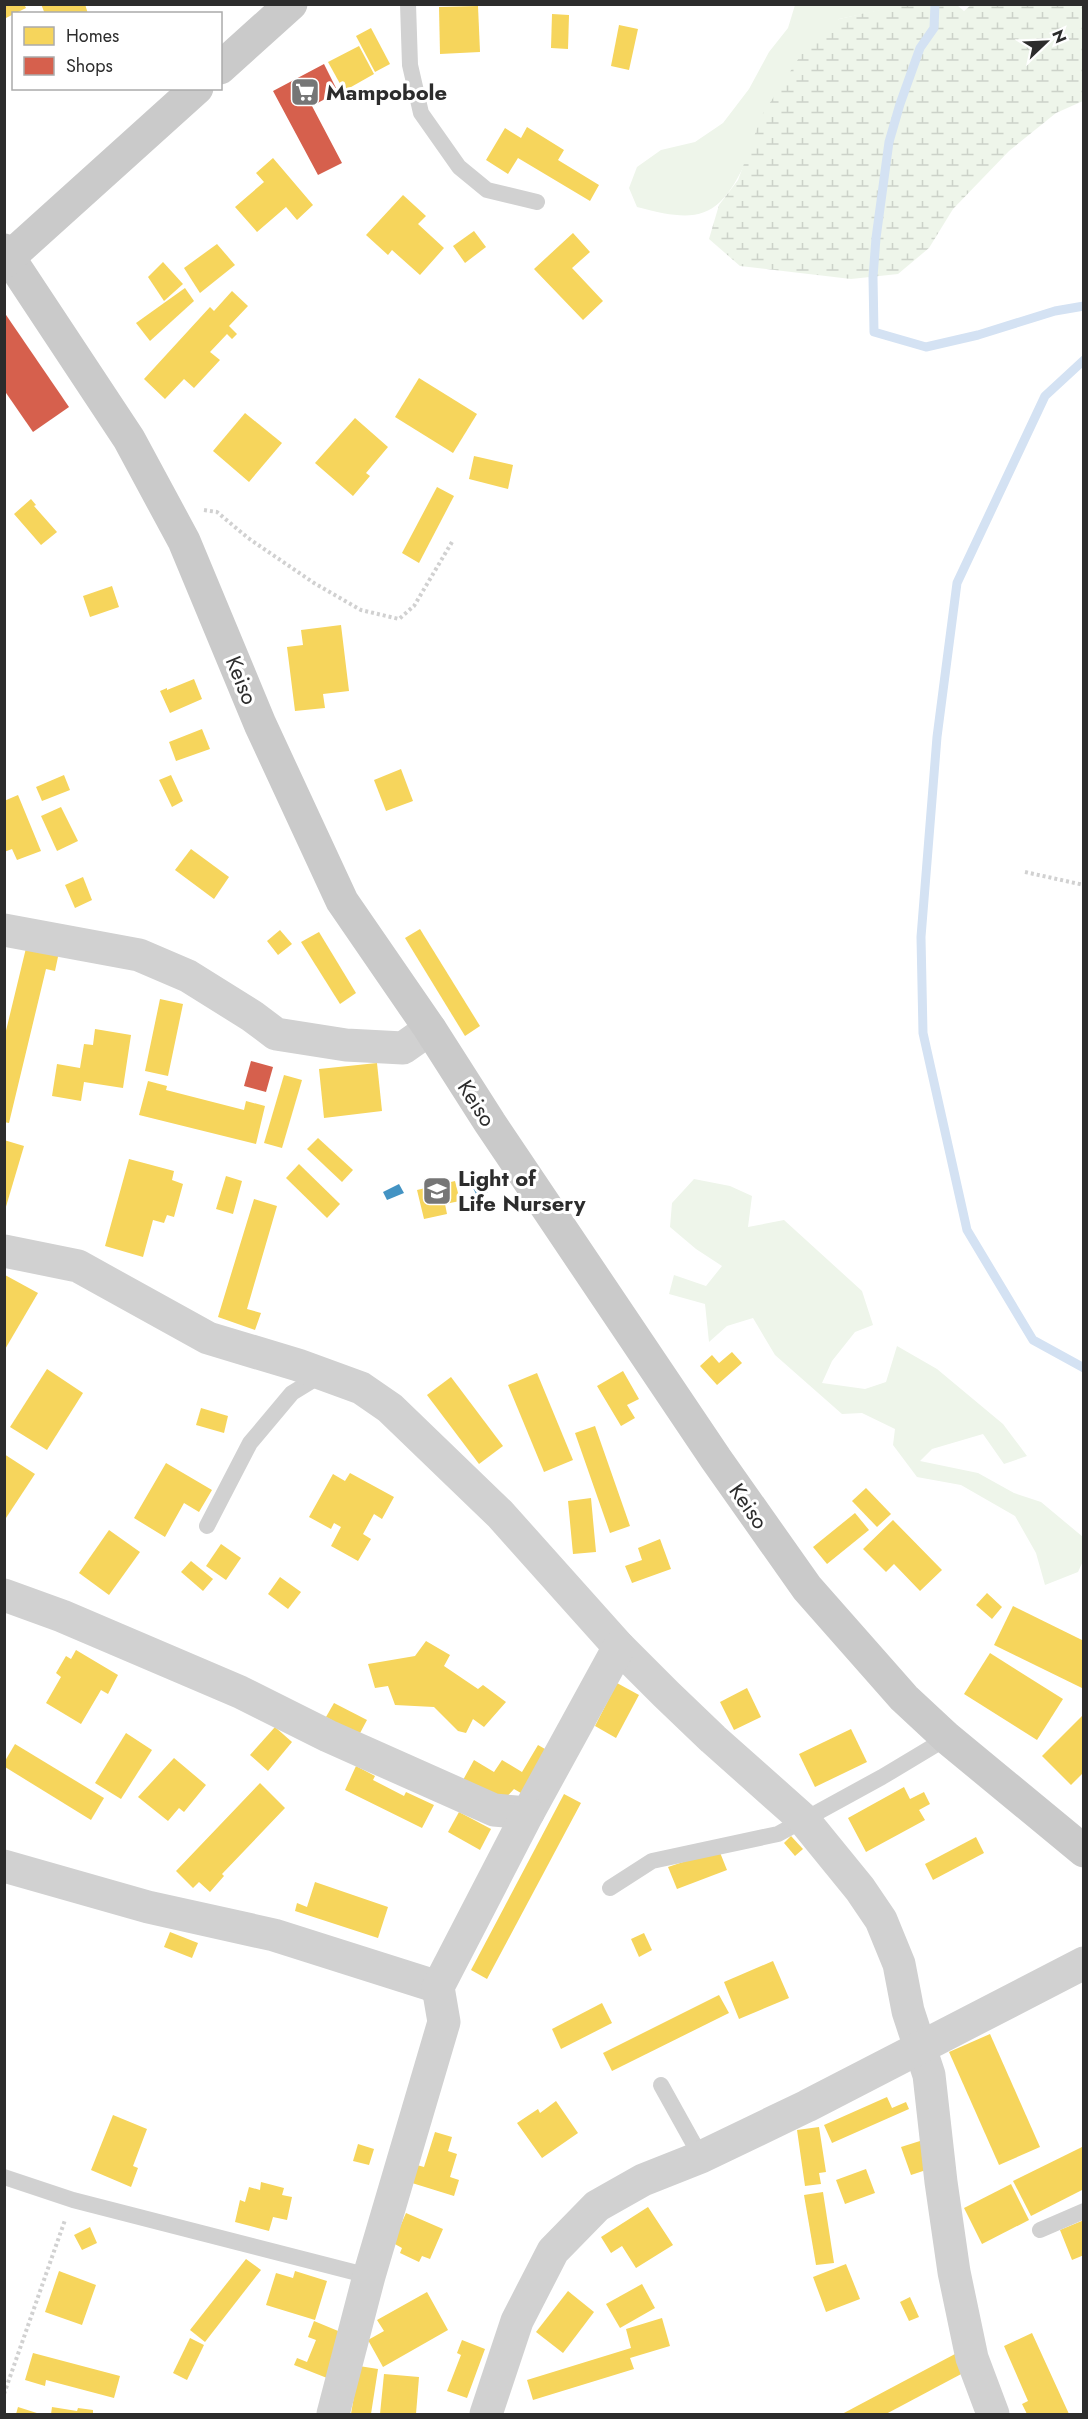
<svg xmlns="http://www.w3.org/2000/svg" width="1088" height="2419" viewBox="0 0 1088 2419" font-family="Jost,sans-serif">
<style>
.grass{fill:#eef5ea}
.wetland{fill:url(#wetland-marsh)}
.homes{fill:#f6d55c}
.shops{fill:#d6604d}
.schools{fill:#4393c3}
.lines{fill:none;stroke-linecap:round;stroke-linejoin:round}
.stream{stroke:#d4e2f3;stroke-width:9}
.path{stroke:#d1d1d1;stroke-width:4;stroke-dasharray:3 3;stroke-linecap:butt}
.lane{stroke:#d1d1d1;stroke-width:16}
.street{stroke:#d1d1d1;stroke-width:33}
.secondary{stroke:#cacaca;stroke-width:33}
.labels{text-anchor:middle;stroke-width:6;stroke-linejoin:round;paint-order:stroke}
.poi-label{font-size:22px;font-weight:bold;fill:#2c2c2c;stroke:#fff;text-anchor:start}
.street-label{font-size:22px;fill:#2c2c2c;stroke:#fff}
</style>
<defs>
<pattern id="wetland-marsh" width="20" height="14" patternUnits="userSpaceOnUse" patternTransform="scale(1.5)"><rect width="20" height="14" fill="#eef5ea"/><path d="M1 5h8M5 5V1M11 12h8M15 12V8" fill="none" stroke="#ccd2c9"/></pattern>
</defs>
<rect width="100%" height="100%" fill="#fff"/>
<g class="grass">
<path d="M795,5H906L839,19L748,157C720,219 700,224 637,207L629,188L637,167L661,150L695,142L723,123L749,89L769,52L788,28Z"/>
<polygon points="694,1179 730,1186 752,1196 748,1227 784,1220 862,1291 873,1325 855,1332 832,1361 822,1383 865,1389 886,1382 897,1346 937,1369 1003,1424 1027,1456 1004,1464 983,1434 932,1449 920,1461 978,1473 1014,1493 1041,1502 1083,1537 1083,1561 1078,1572 1045,1585 1036,1553 1015,1516 961,1485 917,1477 893,1445 895,1429 862,1413 842,1414 775,1355 753,1318 727,1326 709,1342 705,1304 669,1294 674,1275 706,1286 722,1266 696,1249 670,1227 672,1203"/>
</g>
<polygon class="wetland" points="906,4 957,5 964,11 971,5 1083,5 1083,101 1056,113 1009,151 953,209 929,248 898,274 851,279 740,266 709,239 719,205 738,180 762,115 806,47 839,19"/>
<g class="homes">
<polygon points="4,4 24,4 26,8 4,19"/>
<polygon points="41,4 85,4 88,14 45,14"/>
<polygon points="478,6 480,52 440,54 439,7"/>
<polygon points="552,14 569,15 568,49 551,48"/>
<polygon points="619,25 638,29 629,70 611,66"/>
<polygon points="371,28 390,64 375,72 356,36"/>
<polygon points="359,46 374,74 344,91 328,62"/>
<polygon points="527,127 564,150 558,160 599,185 590,201 518,158 508,174 486,160 505,128 521,138"/>
<polygon points="273,158 313,205 297,220 286,207 257,232 235,207 264,182 256,173"/>
<polygon points="403,195 426,216 418,224 444,248 420,275 392,250 388,255 366,235"/>
<polygon points="474,231 486,247 465,263 453,246"/>
<polygon points="573,233 590,252 572,268 603,301 583,320 534,269"/>
<polygon points="217,244 235,265 200,293 184,268"/>
<polygon points="163,262 183,284 164,301 148,277"/>
<polygon points="185,288 194,301 150,341 136,323"/>
<polygon points="232,291 248,306 229,326 237,334 232,339 227,334 210,352 220,360 194,388 184,379 165,399 144,379 210,307 214,311"/>
<polygon points="419,378 477,414 453,453 395,417"/>
<polygon points="245,413 282,443 249,482 213,451"/>
<polygon points="355,418 388,447 366,473 370,476 353,496 315,463"/>
<polygon points="474,456 513,465 508,489 469,479"/>
<polygon points="437,487 454,496 419,563 402,553"/>
<polygon points="31,499 36,505 34,506 57,532 41,545 14,514"/>
<polygon points="112,586 119,607 90,617 83,596"/>
<polygon points="341,625 349,691 323,694 325,708 295,711 287,647 303,645 301,630"/>
<polygon points="194,679 202,699 170,713 160,691 167,688 167,690"/>
<polygon points="202,729 210,749 176,761 169,742"/>
<polygon points="401,769 413,801 386,811 374,780"/>
<polygon points="64,775 70,790 42,801 36,787"/>
<polygon points="171,775 183,801 172,807 159,780"/>
<polygon points="18,795 41,851 17,860 12,849 4,852 4,801"/>
<polygon points="61,807 78,841 57,851 41,816"/>
<polygon points="191,849 229,877 214,899 175,870"/>
<polygon points="83,877 92,900 75,908 65,885"/>
<polygon points="420,929 480,1026 465,1036 405,938"/>
<polygon points="280,930 292,944 278,955 267,941"/>
<polygon points="319,932 356,993 340,1004 301,942"/>
<polygon points="27,944 59,952 55,971 46,969 9,1123 4,1122 4,1039"/>
<polygon points="160,999 183,1004 168,1076 145,1071"/>
<polygon points="95,1029 131,1035 123,1088 84,1082 81,1101 52,1096 57,1064 80,1068 84,1044 93,1045"/>
<polygon points="377,1063 382,1111 324,1118 319,1069"/>
<polygon points="284,1075 302,1080 282,1148 264,1143"/>
<polygon points="148,1081 167,1086 166,1090 244,1110 246,1101 265,1106 256,1144 139,1115"/>
<polygon points="318,1138 353,1170 342,1182 307,1149"/>
<polygon points="4,1140 24,1146 5,1210 4,1210"/>
<polygon points="129,1159 174,1171 172,1180 183,1184 174,1217 167,1215 164,1223 153,1220 143,1257 105,1246"/>
<polygon points="299,1164 340,1204 327,1218 286,1178"/>
<polygon points="226,1176 242,1181 233,1214 216,1209"/>
<polygon points="455,1181 460,1201 445,1204 447,1214 424,1219 417,1190"/>
<polygon points="254,1199 277,1206 247,1309 261,1313 255,1330 218,1317"/>
<polygon points="5,1275 38,1293 4,1351 4,1276"/>
<polygon points="732,1352 742,1363 717,1385 700,1366 712,1355 719,1363"/>
<polygon points="47,1369 83,1393 47,1450 10,1427"/>
<polygon points="623,1371 639,1399 627,1405 635,1418 621,1426 597,1386"/>
<polygon points="537,1373 573,1460 544,1472 508,1385"/>
<polygon points="451,1377 503,1446 479,1464 427,1395"/>
<polygon points="201,1408 228,1416 224,1433 196,1425"/>
<polygon points="595,1426 630,1526 610,1533 575,1433"/>
<polygon points="4,1454 35,1474 4,1521"/>
<polygon points="166,1463 212,1490 199,1512 184,1503 165,1537 134,1518"/>
<polygon points="350,1473 394,1497 382,1519 374,1514 363,1534 371,1539 358,1561 331,1546 341,1527 334,1523 331,1529 309,1517 333,1474 345,1481"/>
<polygon points="866,1488 891,1514 877,1527 852,1501"/>
<polygon points="591,1498 596,1552 573,1554 568,1501"/>
<polygon points="855,1513 869,1530 827,1564 813,1547"/>
<polygon points="893,1520 942,1570 920,1591 894,1564 886,1572 863,1549"/>
<polygon points="109,1530 140,1552 109,1595 79,1573"/>
<polygon points="660,1539 671,1569 632,1583 625,1566 642,1560 638,1548"/>
<polygon points="221,1544 241,1558 226,1580 206,1566"/>
<polygon points="191,1561 213,1579 203,1591 181,1572"/>
<polygon points="280,1577 301,1592 288,1609 268,1594"/>
<polygon points="987,1593 1002,1607 992,1619 976,1605"/>
<polygon points="1013,1606 1084,1641 1084,1689 994,1645"/>
<polygon points="426,1641 450,1655 444,1666 478,1689 483,1685 506,1702 484,1727 473,1719 466,1733 458,1731 434,1707 395,1705 388,1686 375,1688 368,1664 415,1656"/>
<polygon points="76,1650 118,1675 108,1694 101,1690 81,1724 46,1703 61,1677 56,1673 66,1656 71,1659"/>
<polygon points="990,1653 1063,1699 1037,1740 964,1694"/>
<polygon points="617,1683 639,1695 616,1738 595,1726"/>
<polygon points="747,1688 761,1717 734,1730 720,1702"/>
<polygon points="334,1703 367,1720 359,1735 326,1717"/>
<polygon points="1084,1714 1084,1772 1071,1785 1042,1756"/>
<polygon points="275,1727 292,1742 268,1771 250,1755"/>
<polygon points="851,1729 867,1762 815,1787 799,1754"/>
<polygon points="126,1733 152,1750 121,1799 95,1783"/>
<polygon points="15,1744 104,1798 91,1820 5,1767 5,1761"/>
<polygon points="538,1745 552,1753 526,1796 514,1789 501,1803 463,1780 474,1760 494,1772 502,1760 522,1772"/>
<polygon points="174,1758 206,1785 184,1812 179,1808 168,1821 138,1797"/>
<polygon points="356,1766 375,1776 373,1780 404,1796 406,1792 434,1805 422,1828 345,1790"/>
<polygon points="260,1783 285,1808 222,1874 224,1876 210,1892 199,1882 193,1888 176,1871"/>
<polygon points="904,1787 910,1799 924,1792 930,1804 919,1810 925,1820 866,1852 848,1818"/>
<polygon points="564,1794 581,1803 487,1979 471,1970"/>
<polygon points="459,1812 491,1829 480,1850 448,1832"/>
<polygon points="791,1836 803,1849 795,1856 784,1843"/>
<polygon points="976,1837 984,1853 933,1880 925,1864"/>
<polygon points="719,1850 727,1870 677,1889 668,1867"/>
<polygon points="315,1882 388,1907 378,1938 295,1911 297,1903 307,1907"/>
<polygon points="170,1932 198,1943 192,1958 164,1947"/>
<polygon points="644,1933 652,1950 639,1957 631,1939"/>
<polygon points="773,1961 789,1998 739,2019 724,1982"/>
<polygon points="719,1995 729,2013 612,2071 603,2053"/>
<polygon points="602,2003 612,2023 561,2049 552,2029"/>
<polygon points="990,2034 1040,2147 999,2165 949,2052"/>
<polygon points="887,2097 892,2108 906,2102 909,2109 832,2143 824,2125"/>
<polygon points="556,2101 578,2133 542,2158 517,2123 538,2109 540,2113"/>
<polygon points="113,2115 147,2129 133,2166 138,2168 131,2187 91,2170"/>
<polygon points="819,2127 826,2172 819,2173 821,2184 805,2186 797,2130"/>
<polygon points="435,2132 452,2137 448,2151 457,2154 450,2177 459,2180 454,2196 412,2183 417,2165 424,2167"/>
<polygon points="920,2141 929,2169 911,2175 901,2147"/>
<polygon points="358,2144 374,2149 369,2165 353,2161"/>
<polygon points="1082,2147 1084,2150 1084,2189 1031,2216 1013,2181"/>
<polygon points="866,2169 875,2193 845,2204 836,2180"/>
<polygon points="261,2182 284,2188 282,2195 292,2197 287,2220 273,2217 269,2231 235,2222 240,2200 245,2202 249,2187 260,2190"/>
<polygon points="1011,2184 1029,2220 982,2244 964,2208"/>
<polygon points="823,2192 834,2263 816,2265 804,2195"/>
<polygon points="648,2207 673,2245 636,2268 622,2246 611,2253 601,2237"/>
<polygon points="406,2213 443,2229 430,2259 422,2256 419,2262 400,2253 402,2248 393,2243"/>
<polygon points="1084,2220 1084,2255 1072,2260 1060,2230"/>
<polygon points="90,2227 97,2243 82,2250 74,2235"/>
<polygon points="246,2259 261,2270 205,2342 190,2330"/>
<polygon points="846,2264 860,2299 826,2312 813,2277"/>
<polygon points="59,2271 96,2285 82,2325 45,2312"/>
<polygon points="295,2271 327,2281 315,2320 266,2305 276,2273 293,2278"/>
<polygon points="642,2284 655,2308 620,2328 606,2304"/>
<polygon points="568,2291 594,2312 563,2353 536,2332"/>
<polygon points="427,2292 448,2330 383,2367 368,2340 384,2331 377,2320"/>
<polygon points="910,2297 919,2317 909,2321 900,2302"/>
<polygon points="662,2318 670,2346 630,2358 634,2369 533,2400 527,2380 631,2348 626,2329"/>
<polygon points="314,2321 343,2333 327,2378 294,2365 297,2358 307,2362 316,2340 308,2337"/>
<polygon points="1032,2333 1069,2414 1027,2414 1022,2404 1028,2401 1004,2346"/>
<polygon points="190,2338 204,2345 187,2380 173,2373"/>
<polygon points="462,2340 485,2349 467,2398 447,2391 461,2355 457,2353"/>
<polygon points="33,2353 120,2376 114,2398 46,2380 45,2386 25,2380"/>
<polygon points="955,2354 965,2372 886,2414 842,2414"/>
<polygon points="359,2366 378,2369 371,2414 351,2414"/>
<polygon points="384,2374 419,2377 416,2414 380,2414"/>
<polygon points="18,2407 40,2414 16,2414"/>
<polygon points="52,2407 77,2411 78,2408 93,2410 93,2414 51,2414"/>
</g>
<g class="shops">
<polygon points="324,64 338,92 312,106 342,163 318,175 273,91"/>
<polygon points="4,312 69,407 33,432 4,390"/>
<polygon points="251,1061 273,1067 266,1092 244,1086"/>
</g>
<g class="schools">
<polygon points="481,1176 488,1192 477,1196 470,1182"/>
<polygon points="399,1184 404,1193 387,1200 383,1192"/>
</g>
<g class="lines">
<g class="stream">
<polyline points="935,4 934,28 920,48 900,104 889,142 876,238 873,277 874,332 926,347 978,335 1055,311 1084,306"/>
<polyline points="1084,360 1045,396 957,583 937,737 921,937 923,1033 967,1230 1033,1340 1084,1368"/>
</g>
<g class="path">
<polyline points="204,510 217,512 248,538 314,583 361,610 399,619 414,606 452,542"/>
<polyline points="1025,872 1084,885"/>
<polyline points="4,2394 65,2220"/>
</g>
<g class="lane">
<polyline points="408,4 410,65 421,113 459,167 487,190 537,202"/>
<polyline points="207,1526 250,1443 292,1393 310,1382 319,1372"/>
<polyline points="610,1888 652,1861 778,1834 882,1777 947,1738"/>
<polyline points="661,2085 701,2157"/>
<polyline points="4,2177 73,2200 369,2276"/>
<polyline points="1040,2230 1084,2211"/>
</g>
<g class="street">
<polyline points="4,930 139,955 188,976 252,1016 276,1034 346,1045 403,1048 430,1029"/>
<polyline points="4,1251 78,1266 208,1338 298,1365 361,1388 390,1408 500,1514 619,1647 666,1694 713,1739 803,1819 860,1889 881,1920 899,1964 908,2011 929,2075 941,2182 954,2272 972,2358 993,2414"/>
<polyline points="4,1595 62,1616 240,1692 328,1736 494,1810 528,1813 619,1647"/>
<polyline points="4,1866 148,1907 274,1935 438,1987"/>
<polyline points="333,2414 369,2276 444,2022 438,1987 528,1813"/>
<polyline points="486,2414 517,2321 553,2251 597,2206 643,2180 701,2157 807,2106 1084,1963"/>
</g>
<g class="secondary">
<polyline points="220,68 291,4"/>
<polyline points="4,250 129,439 184,541 260,724 342,901 430,1029 490,1123 716,1459 807,1588 904,1698 947,1738 1084,1851"/>
<polyline points="4,262 197,88"/>
</g>
</g>
<defs>
<g id="supermarket-square" transform="scale(1.5)"><rect x="-9" y="-9" width="18" height="18" rx="4" fill="#767676" stroke="#fff"/><path d="M-6-5.5h2.5l.6 2H6L4.5 2H-2.5L-4.4-4H-6ZM-1.5 3.2a1.3 1.3 0 1 0 .1 0ZM3 3.2a1.3 1.3 0 1 0 .1 0Z" fill="#fff"/></g>
<g id="school-square" transform="scale(1.5)"><rect x="-9" y="-9" width="18" height="18" rx="4" fill="#767676" stroke="#fff"/><path d="M0-5L7-2L0 1L-7-2ZM-4 1L0 2.5L4 1V4Q0 6-4 4Z" fill="#fff"/></g>
</defs>
<g fill-rule="evenodd">
<use href="#supermarket-square" x="305" y="92"/>
<use href="#school-square" x="437" y="1191"/>
</g>
<g class="labels">
<g class="poi-label">
<text x="326" y="100">Mampobole</text>
<text x="458" y="1186">Light of<tspan x="458" dy="25">Life Nursery</tspan></text>
</g>
<g class="street-label">
<text transform="translate(242 680) rotate(68)" y="8">Keiso</text>
<text transform="translate(477 1103) rotate(57)" y="8">Keiso</text>
<text transform="translate(749 1506) rotate(55)" y="8">Keiso</text>
</g>
</g>
<rect width="1088" height="2419" fill="none" stroke="#2c2c2c" stroke-width="12"/>
<rect x="12" y="12" width="210" height="78" fill="#ffffff" stroke="#ababab" stroke-width="1.5"/>
<rect x="24" y="27" width="30" height="18" fill="#f6d55c" stroke="#ababab" stroke-width="1.5"/>
<text x="66" y="42" font-size="18" fill="#2c2c2c">Homes</text>
<rect x="24" y="57" width="30" height="18" fill="#d6604d" stroke="#ababab" stroke-width="1.5"/>
<text x="66" y="72" font-size="18" fill="#2c2c2c">Shops</text>
<g transform="translate(1046 42) rotate(67)" stroke="#ffffff" stroke-width="4.5" paint-order="stroke">
<path d="M0-4.5L10 22L0 15L-10 22Z" fill="#2c2c2c"/>
<text y="-9" font-size="16" font-weight="bold" text-anchor="middle" fill="#2c2c2c">N</text>
</g>
</svg>
